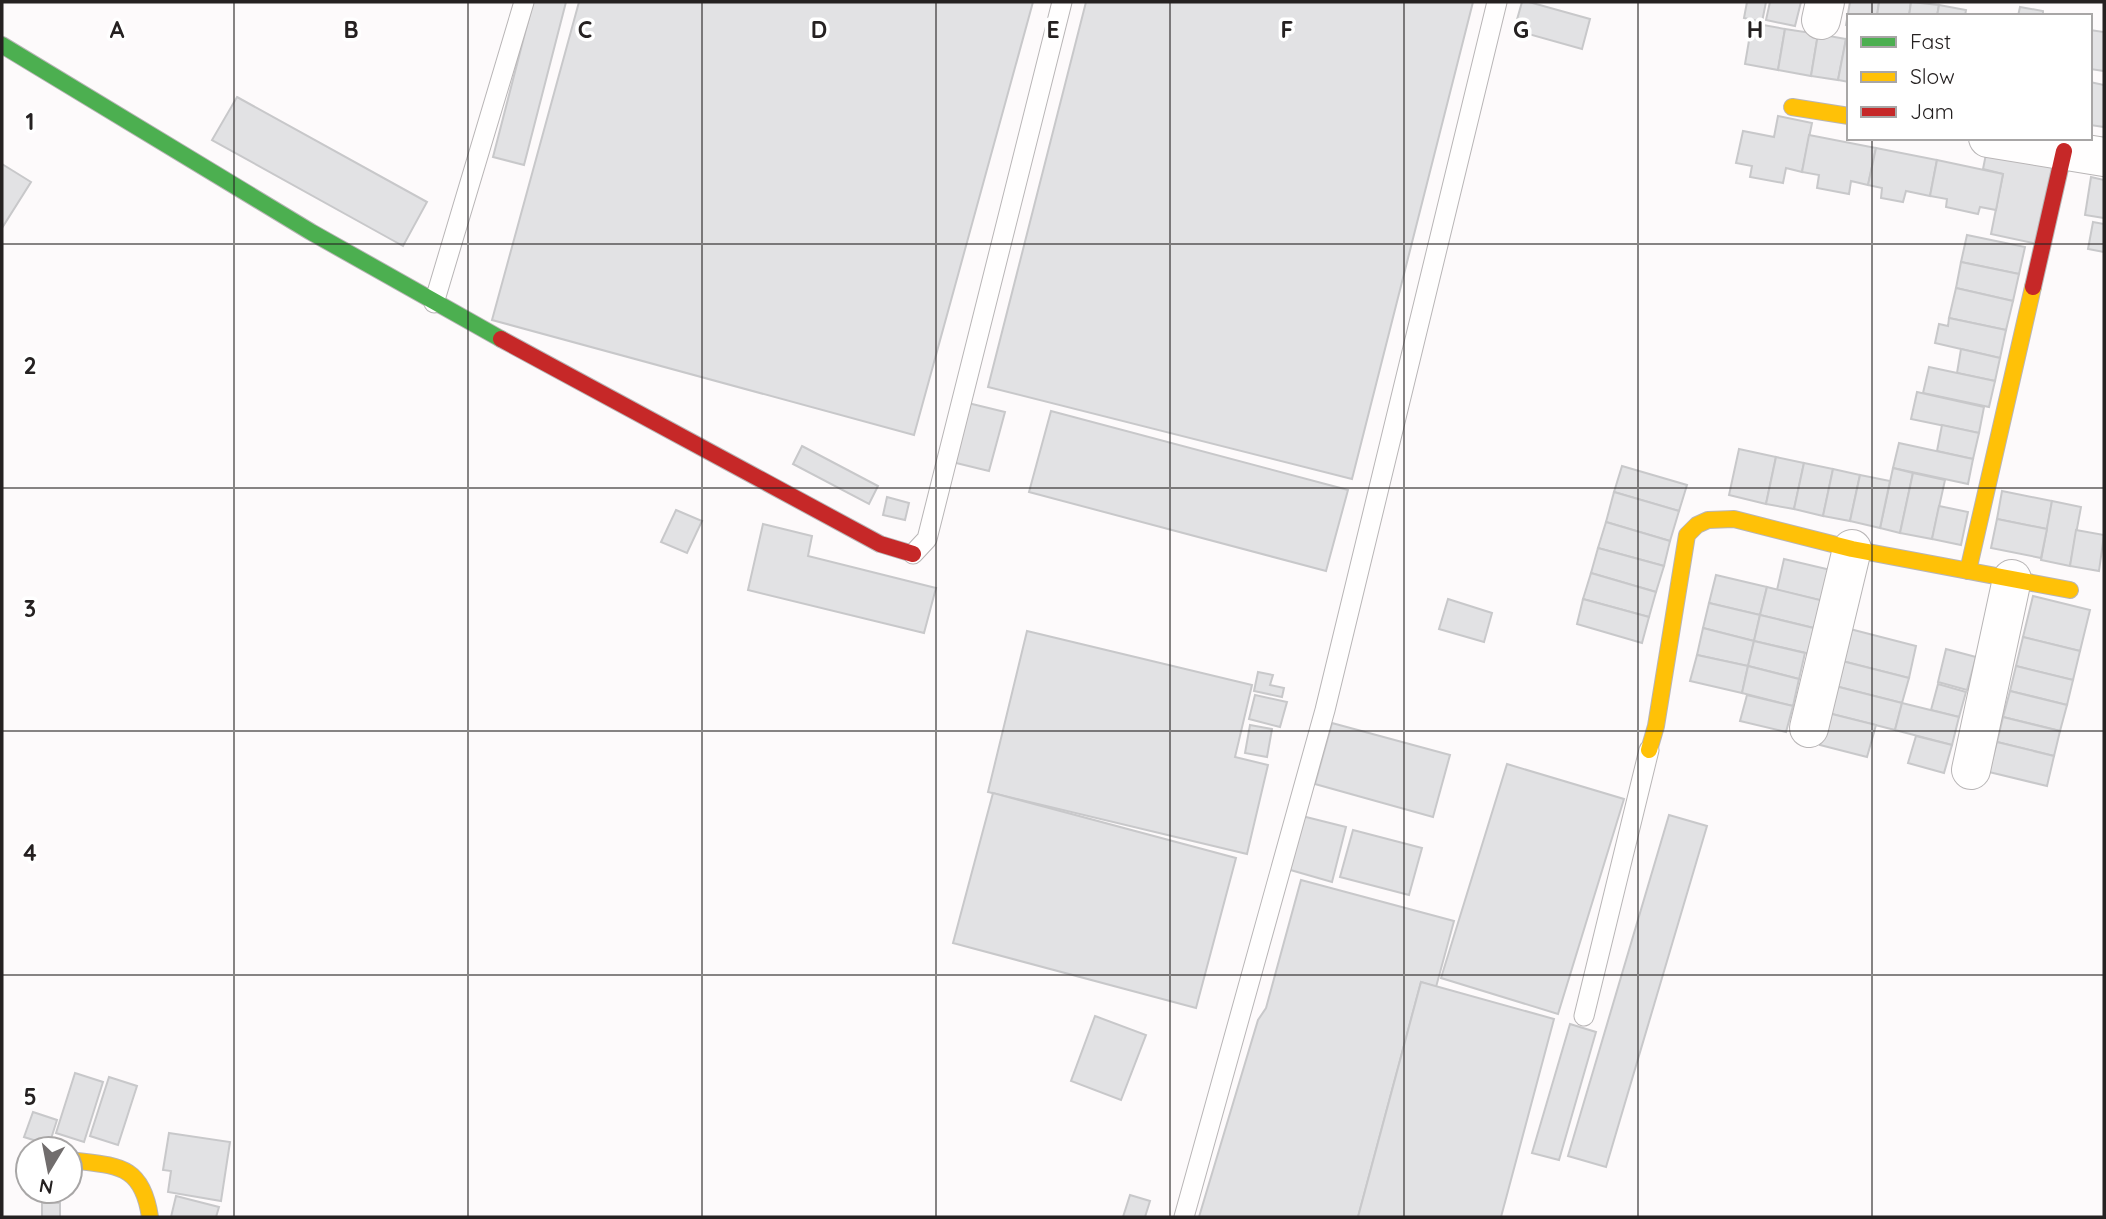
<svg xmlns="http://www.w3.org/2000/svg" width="2106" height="1219" viewBox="0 0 2106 1219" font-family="Quicksand,sans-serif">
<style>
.building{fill:#e2e2e4;stroke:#c8c8ca;stroke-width:2}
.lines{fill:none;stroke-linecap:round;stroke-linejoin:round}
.lane-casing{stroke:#b8b5b6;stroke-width:21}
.street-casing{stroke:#b8b5b6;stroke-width:40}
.fast-casing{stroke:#b8b5b6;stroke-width:18}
.slow-casing{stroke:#b8b5b6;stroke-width:18}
.jam-casing{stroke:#b8b5b6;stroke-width:18}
.lane{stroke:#fffefe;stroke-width:19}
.street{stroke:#fffefe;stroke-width:38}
.fast{stroke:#4caf50;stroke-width:16}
.slow{stroke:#ffc107;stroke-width:16}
.jam{stroke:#c62828;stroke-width:16}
.grid{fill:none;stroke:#252121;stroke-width:2;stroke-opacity:0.55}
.grid-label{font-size:23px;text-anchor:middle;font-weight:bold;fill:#252121;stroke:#fff;stroke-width:7;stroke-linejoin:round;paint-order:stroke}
</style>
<rect width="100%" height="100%" fill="#fdfafb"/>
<g class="building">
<polygon points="533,2 566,2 524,165 493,157"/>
<polygon points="579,2 1033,2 914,435 492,320"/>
<polygon points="1086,2 1473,2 1352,479 988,387"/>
<polygon points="1522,2 1529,2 1590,19 1582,49 1514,30"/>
<polygon points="1747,2 1766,2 1762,22 1744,18"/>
<polygon points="1770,2 1801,2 1795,26 1766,20"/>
<polygon points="1850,2 1879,2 1877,16 1849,16 1849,26 1846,25"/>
<polygon points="1879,2 1911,2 1909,16 1877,16"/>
<polygon points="1911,2 1939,5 1937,16 1909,16"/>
<polygon points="1939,5 1966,10 1965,16 1937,16"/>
<polygon points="2020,7 2043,11 2043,16 2018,16"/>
<polygon points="1752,23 1785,29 1778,70 1745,64"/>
<polygon points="1785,29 1818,34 1811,76 1778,70"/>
<polygon points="2090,30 2104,32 2104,71 2090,69"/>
<polygon points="1818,34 1846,39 1838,80 1811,76"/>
<polygon points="1846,39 1849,40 1849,82 1838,80"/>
<polygon points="2090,82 2104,85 2104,127 2090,125"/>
<polygon points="237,97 427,202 403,246 212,140"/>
<polygon points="1778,116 1812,123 1802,172 1786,168 1783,183 1750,177 1752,166 1736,163 1743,131 1774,137"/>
<polygon points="1809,135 1876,148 1868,185 1851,181 1849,194 1817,188 1819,175 1802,172"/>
<polygon points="1988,144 2054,166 2038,244 1991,234 2003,174 1983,169"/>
<polygon points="1876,148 1937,160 1930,196 1906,191 1903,202 1881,198 1882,188 1868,185"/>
<polygon points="1937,160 2003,174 1996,210 1980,207 1978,214 1946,207 1947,199 1930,196"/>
<polygon points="2,164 31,182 2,228"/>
<polygon points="2091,177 2104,180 2104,218 2085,215"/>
<polygon points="2093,222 2104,224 2104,252 2088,249"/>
<polygon points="1967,235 2025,247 2019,274 1961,262"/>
<polygon points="1961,262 2019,274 2013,301 1956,288"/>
<polygon points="1956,288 2013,301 2006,330 1949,318"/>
<polygon points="1949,318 2006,330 2000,358 1935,343 1939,324 1948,326"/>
<polygon points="1961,349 2000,358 1995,381 1957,373"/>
<polygon points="1929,367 1995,381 1989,407 1923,393"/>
<polygon points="1917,392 1984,407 1979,433 1911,419"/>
<polygon points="968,403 1005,412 989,471 952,462"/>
<polygon points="1051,411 1348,490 1326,571 1029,492"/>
<polygon points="1942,425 1979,433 1973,459 1937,451"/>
<polygon points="1899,443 1973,459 1968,484 1893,468"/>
<polygon points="802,446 878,486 869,504 793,464"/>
<polygon points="1739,449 1776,457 1766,504 1729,495"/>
<polygon points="1776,457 1804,463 1794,509 1766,504"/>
<polygon points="1804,463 1833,469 1823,516 1794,509"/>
<polygon points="1622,466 1687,485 1679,511 1614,492"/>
<polygon points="1893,468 1913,473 1900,533 1880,528"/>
<polygon points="1833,469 1860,475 1850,521 1823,516"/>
<polygon points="1913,473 1945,480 1932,539 1900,533"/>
<polygon points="1860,475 1890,481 1880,528 1850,521"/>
<polygon points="2002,491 2052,501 2047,529 1997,519"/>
<polygon points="1614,492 1679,511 1670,541 1606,522"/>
<polygon points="887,497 909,503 905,520 883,515"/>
<polygon points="2052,501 2081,507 2070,566 2041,560"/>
<polygon points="1939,506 1968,512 1961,545 1932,539"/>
<polygon points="676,510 702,521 687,553 661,542"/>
<polygon points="1997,519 2047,529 2041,558 1991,548"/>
<polygon points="1606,522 1670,541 1664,566 1598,548"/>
<polygon points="763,524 812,536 808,556 936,588 924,633 748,590"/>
<polygon points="2076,530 2104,535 2099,571 2070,566"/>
<polygon points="1598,548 1664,566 1656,592 1591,573"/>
<polygon points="1784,559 1835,571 1828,602 1777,590"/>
<polygon points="1591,573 1656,592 1649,617 1583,599"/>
<polygon points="1716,575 1767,587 1760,615 1709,603"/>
<polygon points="1767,587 1828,602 1822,630 1760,615"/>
<polygon points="2033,596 2090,610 2080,651 2023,637"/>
<polygon points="1448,599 1492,613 1484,642 1439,629"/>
<polygon points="1583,599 1649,617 1642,643 1577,624"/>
<polygon points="1709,603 1760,615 1754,641 1703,628"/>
<polygon points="1760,615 1822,630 1815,655 1754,641"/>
<polygon points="1703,628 1754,641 1748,666 1697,655"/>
<polygon points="1850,629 1916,646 1909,678 1842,661"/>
<polygon points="1027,631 1252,685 1235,757 1268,765 1247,854 988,792"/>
<polygon points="2023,637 2080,651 2073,680 2016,666"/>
<polygon points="1754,641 1805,653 1799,679 1748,666"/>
<polygon points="1946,649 1976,657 1967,690 1938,682"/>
<polygon points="1697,655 1748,666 1742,693 1690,681"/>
<polygon points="1842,661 1909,678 1902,703 1835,686"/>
<polygon points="1748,666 1799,679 1793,706 1742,693"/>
<polygon points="2016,666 2073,680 2067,705 2010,691"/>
<polygon points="1258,672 1273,675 1270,685 1284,688 1282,697 1254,691"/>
<polygon points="1938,684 1966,692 1959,717 1931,710"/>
<polygon points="1835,686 1902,703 1895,730 1828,713"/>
<polygon points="2010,691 2067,705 2060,731 2003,717"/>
<polygon points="1255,695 1287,702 1280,727 1249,719"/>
<polygon points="1747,695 1793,706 1786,732 1740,721"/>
<polygon points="1902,703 1959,717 1952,745 1895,730"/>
<polygon points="1828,713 1876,725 1867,757 1820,745"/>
<polygon points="2003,717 2060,731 2054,756 1997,742"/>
<polygon points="1332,723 1450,755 1433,817 1315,784"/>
<polygon points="1250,725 1272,729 1267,757 1245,753"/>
<polygon points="1916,736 1952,745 1944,773 1908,763"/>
<polygon points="1997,742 2054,756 2047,786 1989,772"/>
<polygon points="1507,764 1624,799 1558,1014 1441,978"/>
<polygon points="993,793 1236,858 1196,1008 953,943"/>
<polygon points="1669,815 1707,826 1606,1167 1568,1156"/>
<polygon points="1302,816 1346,827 1332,882 1287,869"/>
<polygon points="1353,830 1422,848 1409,895 1340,877"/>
<polygon points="1301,880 1454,921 1436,987 1421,982 1358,1217 1199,1217 1258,1020 1266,1008"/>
<polygon points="1421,982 1554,1019 1501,1217 1358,1217"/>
<polygon points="1095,1016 1146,1035 1121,1100 1071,1081"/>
<polygon points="1570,1024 1596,1032 1559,1160 1532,1153"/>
<polygon points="75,1073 103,1082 84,1142 56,1133"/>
<polygon points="109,1077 137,1086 118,1145 90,1136"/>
<polygon points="33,1112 57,1120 49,1145 24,1137"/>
<polygon points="169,1133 230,1142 221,1201 168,1192 171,1171 163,1170"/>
<polygon points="1130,1195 1150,1201 1145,1217 1123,1217"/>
<polygon points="176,1196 219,1207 216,1217 171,1217"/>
<rect x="42" y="1203" width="18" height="14"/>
</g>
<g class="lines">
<g class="lane-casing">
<g id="lane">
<polyline points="434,303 524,2"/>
<polyline points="913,554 927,539 1062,2"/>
<polyline points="1584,1016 1649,750"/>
<polyline points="1184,1217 1325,710 1497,2"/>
</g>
</g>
<g class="street-casing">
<g id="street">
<polyline points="1821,20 1825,2"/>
<polyline points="1988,138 2104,157"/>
<polyline points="1809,728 1852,549"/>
<polyline points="1971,770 2012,579"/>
</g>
</g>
<g class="fast-casing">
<polyline id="fast" points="2,45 311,232 501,339"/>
</g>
<g class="slow-casing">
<g id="slow">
<polyline points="1792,107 1849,116"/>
<polyline points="1968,571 2033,287"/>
<polyline points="1649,750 1656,726 1687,535 1697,525 1708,520 1734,519 1852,549 2070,590"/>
<path d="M70,1160C116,1166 142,1163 150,1217"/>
</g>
</g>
<g class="jam-casing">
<g id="jam">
<polyline points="2033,287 2064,151"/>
<polyline points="501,339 880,544 913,554"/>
</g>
</g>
<use href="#lane" class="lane"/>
<use href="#street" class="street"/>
<use href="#fast" class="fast"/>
<use href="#slow" class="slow"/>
<use href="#jam" class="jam"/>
</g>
<path class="grid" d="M234,2V1217M468,2V1217M702,2V1217M936,2V1217M1170,2V1217M1404,2V1217M1638,2V1217M1872,2V16M1872,138V1217M2,244H2104M2,488H2104M2,731H2104M2,975H2104"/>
<g class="grid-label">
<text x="117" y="38">A</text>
<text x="351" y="38">B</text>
<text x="585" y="38">C</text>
<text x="819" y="38">D</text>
<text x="1053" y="38">E</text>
<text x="1287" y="38">F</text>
<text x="1521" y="38">G</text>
<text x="1755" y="38">H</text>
<text x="30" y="130">1</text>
<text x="30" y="374">2</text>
<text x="30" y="617">3</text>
<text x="30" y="861">4</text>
<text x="30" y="1105">5</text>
</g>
<rect width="2106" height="1219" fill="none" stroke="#252121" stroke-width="7"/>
<rect x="1847" y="14" width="245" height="126" fill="#ffffff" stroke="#a8a6a6" stroke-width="2"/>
<rect x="1861" y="37" width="35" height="10" fill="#4caf50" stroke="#a8a6a6" stroke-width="2"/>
<text x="1910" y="49" font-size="21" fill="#252121">Fast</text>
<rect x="1861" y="72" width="35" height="10" fill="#ffc107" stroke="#a8a6a6" stroke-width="2"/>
<text x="1910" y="84" font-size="21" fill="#252121">Slow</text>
<rect x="1861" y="107" width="35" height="10" fill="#c62828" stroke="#a8a6a6" stroke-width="2"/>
<text x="1910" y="119" font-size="21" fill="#252121">Jam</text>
<g transform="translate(49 1170) rotate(190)"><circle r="33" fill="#ffffff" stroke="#a8a6a6" stroke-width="2"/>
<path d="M0-5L12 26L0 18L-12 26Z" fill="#716d6d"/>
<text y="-10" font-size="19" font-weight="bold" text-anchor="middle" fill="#252121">N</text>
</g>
</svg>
